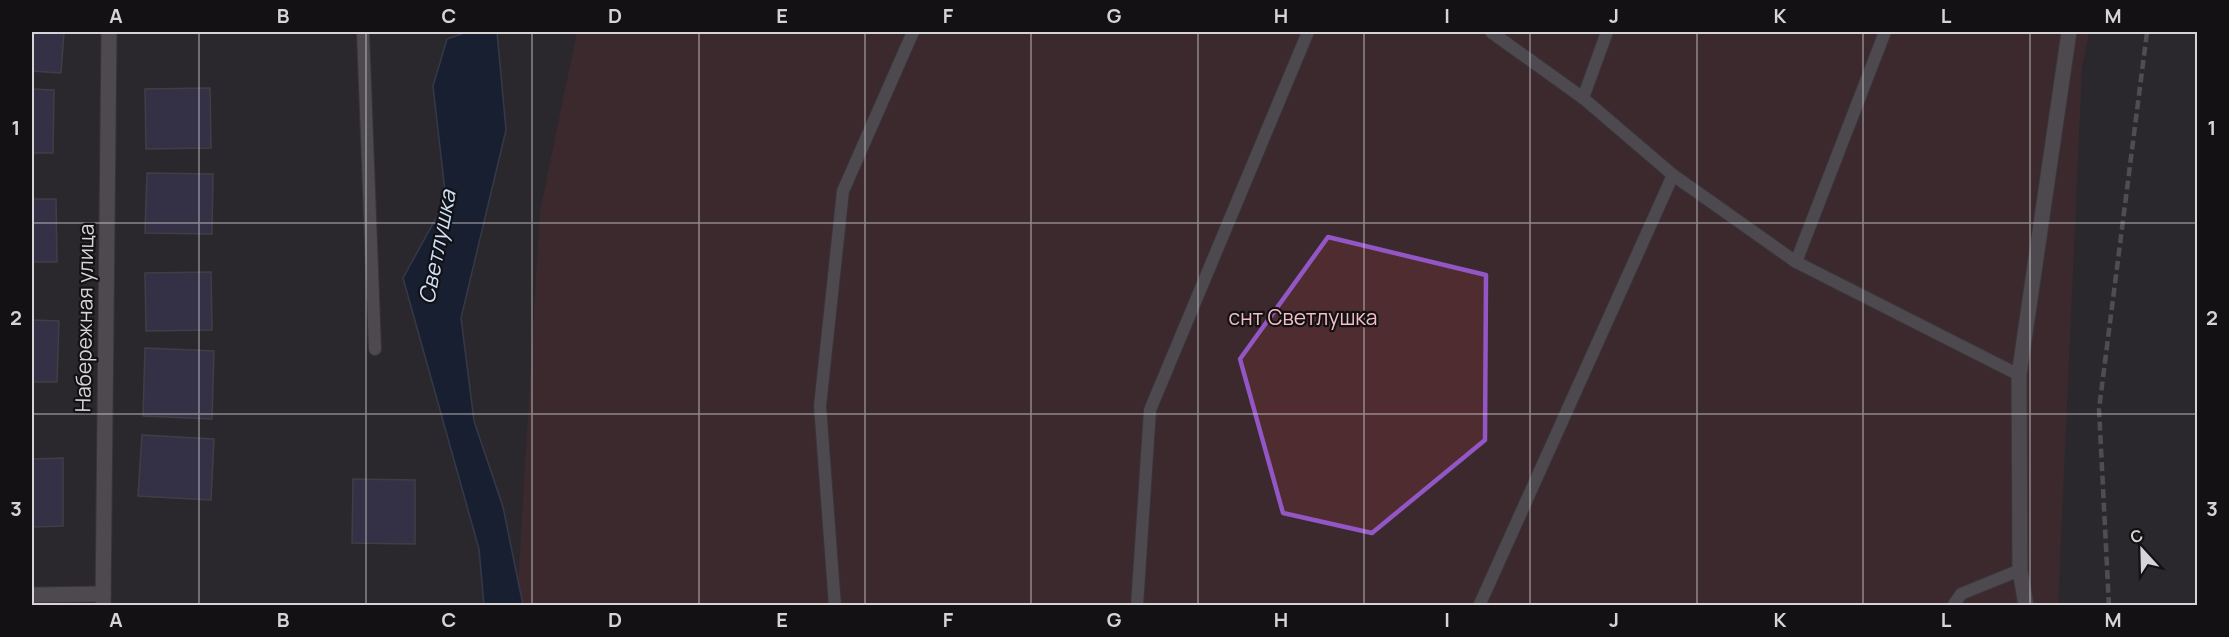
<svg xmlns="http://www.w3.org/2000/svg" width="2229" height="637" viewBox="0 0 2229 637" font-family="Manrope,sans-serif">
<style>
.green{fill:#4f2c2f}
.water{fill:#001535;stroke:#404e66;stroke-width:1.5}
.building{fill:#3e3c67;stroke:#595a5f;stroke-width:1.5}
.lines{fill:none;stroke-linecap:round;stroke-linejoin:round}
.lane-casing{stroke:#464447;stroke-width:14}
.street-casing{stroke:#464447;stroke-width:17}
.lane{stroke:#757277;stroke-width:12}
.street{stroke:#757277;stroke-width:15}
.rail{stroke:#7d7b7f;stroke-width:4.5;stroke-dasharray:9 4.5;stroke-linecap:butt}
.marked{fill:none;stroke:#9256c5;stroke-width:4.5;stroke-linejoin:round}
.grid{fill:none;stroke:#d6d4d7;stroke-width:1.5;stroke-opacity:0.55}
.labels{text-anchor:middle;stroke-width:4.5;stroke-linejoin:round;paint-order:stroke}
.street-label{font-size:21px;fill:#d6d4d7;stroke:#131113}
.park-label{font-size:21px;fill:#f4bfc2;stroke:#131113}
.water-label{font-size:22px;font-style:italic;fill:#cce1fa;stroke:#131113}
.neatline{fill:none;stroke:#d6d4d7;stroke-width:2}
.grid-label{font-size:20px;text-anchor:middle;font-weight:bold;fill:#d6d4d7}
</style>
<rect width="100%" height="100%" fill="#2b282d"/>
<polygon class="green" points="577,32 2089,32 2082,66 2058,605 517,606 540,212"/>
<polygon class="water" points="467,32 497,32 506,130 461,318 474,421 503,507 523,605 484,605 479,549 403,278 446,200 433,86 447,39"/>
<g class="building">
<polygon points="32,32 64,32 61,73 32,71"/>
<polygon points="210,88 211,148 146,149 145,89"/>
<polygon points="32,89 54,90 53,153 32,153"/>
<polygon points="147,173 213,174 212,234 145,233"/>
<polygon points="32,199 56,199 57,262 32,262"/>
<polygon points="211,272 212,330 146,331 145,273"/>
<polygon points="32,320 59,321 57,382 32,382"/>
<polygon points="145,348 214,351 212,419 143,416"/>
<polygon points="142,435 214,439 211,500 138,496"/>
<polygon points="63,458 63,526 32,527 32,459"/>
<polygon points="353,479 415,480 415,544 352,543"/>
</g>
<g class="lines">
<g class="lane-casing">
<g id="lane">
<polyline points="363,32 375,349"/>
<polyline points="1491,32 1583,98 1673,175 1796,262 2019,375"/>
<polyline points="1583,98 1607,32"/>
<polyline points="1796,262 1885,32"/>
<polyline points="835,606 820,406 843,191 913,32"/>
<polyline points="1137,606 1150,410 1308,32"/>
<polyline points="1479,606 1673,175"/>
<polyline points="1953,606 1961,594 2020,570"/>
</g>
</g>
<g class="street-casing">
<g id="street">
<polyline points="32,595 103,594"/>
<polyline points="103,606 109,32"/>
<polyline points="2026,606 2020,570 2019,375 2069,32"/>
</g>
</g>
<use href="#lane" class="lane"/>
<use href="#street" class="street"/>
<polyline class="rail" points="2109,606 2099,409 2147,32"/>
</g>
<path d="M0 0H2229V637H0ZM1328,237L1486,275L1485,440L1372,533L1283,513L1240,359Z" fill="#2b282d" fill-opacity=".55" fill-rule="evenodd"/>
<path class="marked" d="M1328,237L1486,275L1485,440L1372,533L1283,513L1240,359Z"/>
<path class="grid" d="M199,32V606M366,32V606M532,32V606M699,32V606M865,32V606M1031,32V606M1198,32V606M1364,32V606M1530,32V606M1697,32V606M1863,32V606M2030,32V606M32,223H2198M32,414H2198"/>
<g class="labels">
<g class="street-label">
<text transform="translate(85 318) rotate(-89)" y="7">Набережная улица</text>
</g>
<g class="park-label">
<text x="1303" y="325">снт Светлушка</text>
</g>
<g class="water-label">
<text transform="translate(437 247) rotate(-79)" y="8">Светлушка</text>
</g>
</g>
<rect width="2229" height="637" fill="none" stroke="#131113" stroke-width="66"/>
<g transform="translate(2142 550) rotate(338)" stroke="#131113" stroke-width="4.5" paint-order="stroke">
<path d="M0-4.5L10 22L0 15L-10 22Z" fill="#d6d4d7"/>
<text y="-9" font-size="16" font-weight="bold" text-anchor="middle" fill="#d6d4d7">С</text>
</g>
<rect x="33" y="33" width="2163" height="571" class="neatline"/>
<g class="grid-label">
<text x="116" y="23">A</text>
<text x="283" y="23">B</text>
<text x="449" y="23">C</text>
<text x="615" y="23">D</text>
<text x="782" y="23">E</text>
<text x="948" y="23">F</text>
<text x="1114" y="23">G</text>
<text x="1281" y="23">H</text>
<text x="1447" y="23">I</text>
<text x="1614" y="23">J</text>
<text x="1780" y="23">K</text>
<text x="1946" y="23">L</text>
<text x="2113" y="23">M</text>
<text x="16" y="135">1</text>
<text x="2212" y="135">1</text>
<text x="16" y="325">2</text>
<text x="2212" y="325">2</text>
<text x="16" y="516">3</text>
<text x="2212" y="516">3</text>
<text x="116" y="627">A</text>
<text x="283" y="627">B</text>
<text x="449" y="627">C</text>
<text x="615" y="627">D</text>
<text x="782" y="627">E</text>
<text x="948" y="627">F</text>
<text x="1114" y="627">G</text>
<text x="1281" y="627">H</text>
<text x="1447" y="627">I</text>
<text x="1614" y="627">J</text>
<text x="1780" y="627">K</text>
<text x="1946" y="627">L</text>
<text x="2113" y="627">M</text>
</g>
</svg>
